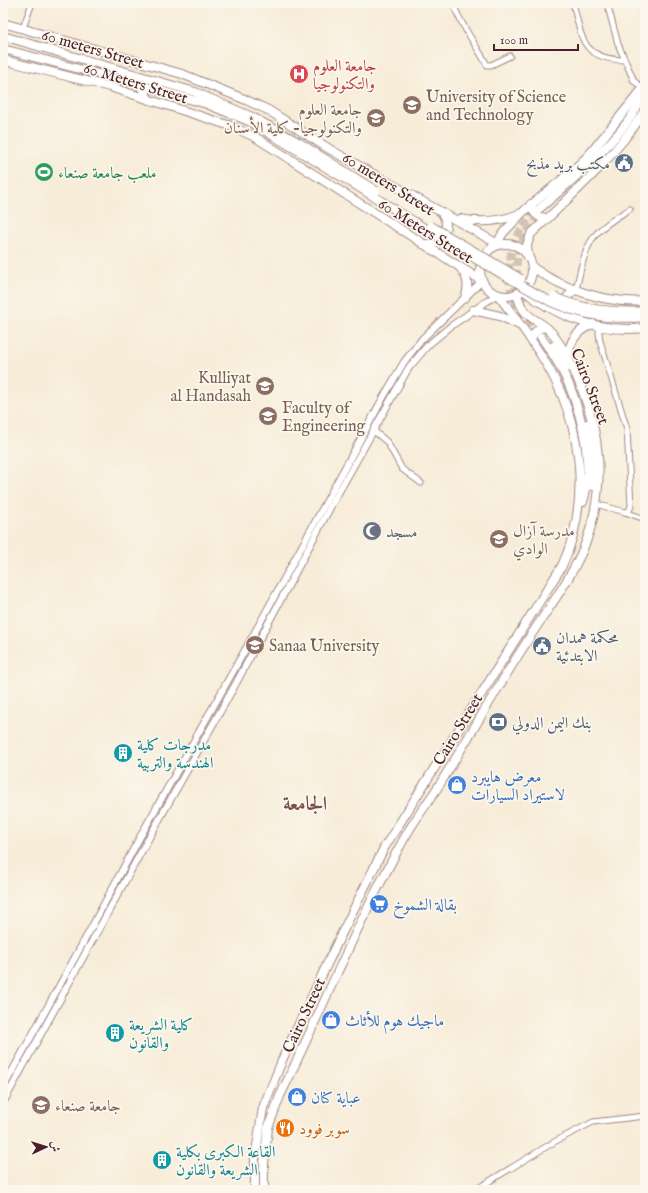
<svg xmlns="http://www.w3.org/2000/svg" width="648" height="1193" viewBox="0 0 648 1193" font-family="'IM FELL English',Amiri,serif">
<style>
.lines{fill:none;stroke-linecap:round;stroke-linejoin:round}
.primary-tunnel{stroke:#d4c3b5;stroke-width:8;stroke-dasharray:8 4;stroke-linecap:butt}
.minor-casing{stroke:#a08682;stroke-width:7}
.tertiary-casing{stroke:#a08682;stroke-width:8}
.primary-casing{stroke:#a08682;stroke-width:10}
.trunk-casing{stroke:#a08682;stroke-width:10}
.minor{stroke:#fff;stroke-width:5}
.tertiary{stroke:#fff;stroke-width:6}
.primary{stroke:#fff;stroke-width:8}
.trunk{stroke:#fff;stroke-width:8}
.trunk-bridge-casing{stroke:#a08682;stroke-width:10;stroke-linecap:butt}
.trunk-bridge{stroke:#fff;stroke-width:8}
.labels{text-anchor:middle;stroke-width:3.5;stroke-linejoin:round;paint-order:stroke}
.street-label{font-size:16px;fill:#4a1f2b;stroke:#fbf7ec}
.health-label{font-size:16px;fill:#be3a42;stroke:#fbf7ec;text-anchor:start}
.education-label{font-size:16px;fill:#785e54;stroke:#fbf7ec;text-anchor:start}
.service-label{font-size:16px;fill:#4e5e75;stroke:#fbf7ec;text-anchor:start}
.leisure-label{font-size:16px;fill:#27864d;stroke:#fbf7ec;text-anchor:start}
.worship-label{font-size:16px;fill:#5b616d;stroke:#fbf7ec;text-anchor:start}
.culture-label{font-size:16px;fill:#0d838f;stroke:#fbf7ec;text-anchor:start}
.shop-label{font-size:16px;fill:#366cbe;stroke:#fbf7ec;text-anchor:start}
.food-label{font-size:16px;fill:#c56008;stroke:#fbf7ec;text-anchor:start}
.district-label{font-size:20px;font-weight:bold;fill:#7a4c4a;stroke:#fbf7ec}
</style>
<rect width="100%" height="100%" fill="#fbf7ec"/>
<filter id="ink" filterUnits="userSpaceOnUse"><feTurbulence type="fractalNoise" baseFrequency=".025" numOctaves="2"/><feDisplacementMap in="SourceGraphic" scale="8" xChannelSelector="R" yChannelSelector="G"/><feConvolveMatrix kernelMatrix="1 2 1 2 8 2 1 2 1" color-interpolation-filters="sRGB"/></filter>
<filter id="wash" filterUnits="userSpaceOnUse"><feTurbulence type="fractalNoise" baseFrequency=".012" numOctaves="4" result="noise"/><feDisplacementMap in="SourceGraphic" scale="16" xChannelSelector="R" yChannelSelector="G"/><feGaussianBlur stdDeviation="0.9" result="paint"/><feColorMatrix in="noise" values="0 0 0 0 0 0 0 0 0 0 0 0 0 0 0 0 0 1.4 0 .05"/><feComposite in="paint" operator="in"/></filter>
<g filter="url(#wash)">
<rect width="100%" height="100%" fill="#f7ecd8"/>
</g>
<g filter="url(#ink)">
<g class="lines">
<g class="primary-tunnel">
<path d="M523,301C510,266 517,238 543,212"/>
<path d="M539,335C531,326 523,317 517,306C500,272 511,233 539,209"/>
</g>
<g class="minor-casing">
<g id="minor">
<path d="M453,3C460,25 476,44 487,65H491L510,56"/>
<path d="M573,3C582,38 581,59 625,60"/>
<polyline points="607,3 618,44 634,81 645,90"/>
<polyline points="23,28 32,3"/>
<path d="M576,289C581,270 584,245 599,231C608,222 620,215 630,209"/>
<polyline points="374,431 387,442 402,469 421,483"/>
<polyline points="596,504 625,512 629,511 631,506 627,429 600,341 599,333 599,326"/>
<polyline points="625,512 645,519"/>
<polyline points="475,1190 554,1142 593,1122 645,1116"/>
</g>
</g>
<g class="tertiary-casing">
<g id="tertiary">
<polyline points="3,1088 89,932 140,837 249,643 383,398 404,362 422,339 482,281"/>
<polyline points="3,1103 146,843 234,687 332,504 408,369 428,345 451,326 496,295"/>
</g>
</g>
<g class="primary-casing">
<g id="primary">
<polyline points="3,23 182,74 244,99 268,110 331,150 498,244"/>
<polyline points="3,60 110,87 231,126 255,137 482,281"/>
<path d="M531,204C533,214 539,219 548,218"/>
<path d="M540,208C565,187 642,121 643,89"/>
<path d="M460,219C480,223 500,222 519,214"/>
<circle cx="506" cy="270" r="26"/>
<path d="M423,244C442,247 452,228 442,213"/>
<polyline points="500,244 500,238 503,233 526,209 571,172 588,156 645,86"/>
<path d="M528,256L527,245L531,234C572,195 613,159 645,111"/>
<path d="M532,267C563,289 606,304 645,301"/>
<path d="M461,269C468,277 469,288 465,298"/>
<path d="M523,290C559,318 598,333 645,328"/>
<polyline points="564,308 567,297 576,289"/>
<polyline points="473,310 500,316 519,325"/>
<path d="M541,337C548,347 555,357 561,368C580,403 595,463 583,502"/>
<path d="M531,340C533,333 536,329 544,327L547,328"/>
<polyline points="553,346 567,368"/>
<path d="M568,358C569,341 577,330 593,324"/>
<polyline points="587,424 593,458 593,486"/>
<path d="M255,1190V1158L263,1108L283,1058L338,941L384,848L562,566C588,509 584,443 558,386C543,354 520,324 498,295"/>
<path d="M264,1190V1163L268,1128L280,1096C322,1010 358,920 405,837C416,817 431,799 443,779C471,734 497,688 526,643C542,617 561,593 575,566C593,533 601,493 598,456C595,417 576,364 552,333C537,316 524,322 517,294"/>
</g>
</g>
<g class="trunk-casing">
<g id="trunk">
<polyline points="3,36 195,92 252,117"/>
<polyline points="3,49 140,85 207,104 249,121"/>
<polyline points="140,85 149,100"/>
</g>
</g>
<use href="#minor" class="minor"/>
<use href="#tertiary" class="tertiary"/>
<use href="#primary" class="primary"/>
<use href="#trunk" class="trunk"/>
<g class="trunk-bridge-casing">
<g id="trunk-bridge">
<polyline points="252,117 298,142 376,191"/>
<path d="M249,121L357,186L453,246L551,302C581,315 613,320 645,317"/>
<polyline points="431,226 521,279"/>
<path d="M554,297C583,310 614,313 645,311"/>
</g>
</g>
<use href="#trunk-bridge" class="trunk-bridge"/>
</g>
</g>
<defs>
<g id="hospital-disc" transform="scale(1)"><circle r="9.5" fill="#e0444e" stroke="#fbf7ec"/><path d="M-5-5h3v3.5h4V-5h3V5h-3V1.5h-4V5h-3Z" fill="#fff"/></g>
<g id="university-disc" transform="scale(1)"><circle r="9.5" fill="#8d6e63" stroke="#fbf7ec"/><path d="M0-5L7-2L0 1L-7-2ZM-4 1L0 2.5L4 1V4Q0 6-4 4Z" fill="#fff"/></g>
<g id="civic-disc" transform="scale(1)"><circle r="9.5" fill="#5c6f8a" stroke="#fbf7ec"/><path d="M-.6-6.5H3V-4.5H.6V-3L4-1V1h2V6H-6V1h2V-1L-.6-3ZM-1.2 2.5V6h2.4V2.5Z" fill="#fff"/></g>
<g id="stadium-disc" transform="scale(1)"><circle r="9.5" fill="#2e9e5b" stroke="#fbf7ec"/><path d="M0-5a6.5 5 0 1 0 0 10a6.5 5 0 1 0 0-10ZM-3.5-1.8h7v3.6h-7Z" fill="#fff"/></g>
<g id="mosque-disc" transform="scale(1)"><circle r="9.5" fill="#6b7280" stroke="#fbf7ec"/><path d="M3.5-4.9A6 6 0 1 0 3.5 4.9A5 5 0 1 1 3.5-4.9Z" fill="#fff"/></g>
<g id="school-disc" transform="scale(1)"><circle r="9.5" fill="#8d6e63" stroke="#fbf7ec"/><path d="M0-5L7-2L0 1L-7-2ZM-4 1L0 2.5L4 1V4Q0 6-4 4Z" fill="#fff"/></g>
<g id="bank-disc" transform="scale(1)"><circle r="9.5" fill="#5c6f8a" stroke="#fbf7ec"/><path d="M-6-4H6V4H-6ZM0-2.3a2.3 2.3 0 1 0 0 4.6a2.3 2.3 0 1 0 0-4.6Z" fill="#fff"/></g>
<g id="building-disc" transform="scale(1)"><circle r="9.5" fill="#0f9aa8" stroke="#fbf7ec"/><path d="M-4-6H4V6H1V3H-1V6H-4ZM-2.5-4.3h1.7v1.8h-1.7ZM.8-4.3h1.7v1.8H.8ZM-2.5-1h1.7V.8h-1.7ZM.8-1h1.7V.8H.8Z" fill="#fff"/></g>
<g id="shop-disc" transform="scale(1)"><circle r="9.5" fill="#3f7fe0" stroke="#fbf7ec"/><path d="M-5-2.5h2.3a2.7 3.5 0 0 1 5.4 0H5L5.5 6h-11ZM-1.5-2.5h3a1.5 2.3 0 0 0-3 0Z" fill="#fff"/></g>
<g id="supermarket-disc" transform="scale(1)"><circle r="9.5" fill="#3f7fe0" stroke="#fbf7ec"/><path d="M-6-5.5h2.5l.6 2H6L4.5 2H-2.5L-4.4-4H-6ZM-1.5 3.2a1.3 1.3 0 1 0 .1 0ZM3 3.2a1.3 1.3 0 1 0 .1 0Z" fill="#fff"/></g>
<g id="restaurant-disc" transform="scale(1)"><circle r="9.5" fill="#e8710a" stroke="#fbf7ec"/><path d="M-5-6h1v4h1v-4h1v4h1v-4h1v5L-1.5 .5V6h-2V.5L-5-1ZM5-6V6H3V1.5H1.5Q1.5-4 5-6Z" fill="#fff"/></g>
</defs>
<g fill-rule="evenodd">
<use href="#hospital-disc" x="299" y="74"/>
<use href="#university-disc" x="412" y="105"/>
<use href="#university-disc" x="376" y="118"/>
<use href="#civic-disc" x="624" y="163"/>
<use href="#stadium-disc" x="44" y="172"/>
<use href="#university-disc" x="265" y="386"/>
<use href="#university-disc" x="268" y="416"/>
<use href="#mosque-disc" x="372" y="531"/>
<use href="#school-disc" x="499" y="539"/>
<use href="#university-disc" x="255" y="645"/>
<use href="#civic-disc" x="542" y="646"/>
<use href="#bank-disc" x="498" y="722"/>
<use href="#building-disc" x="123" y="753"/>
<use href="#shop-disc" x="457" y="785"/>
<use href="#supermarket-disc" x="379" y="904"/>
<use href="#shop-disc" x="331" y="1020"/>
<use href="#building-disc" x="115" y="1033"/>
<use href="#shop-disc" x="297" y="1097"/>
<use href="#university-disc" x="41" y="1105"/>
<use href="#restaurant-disc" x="285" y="1128"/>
<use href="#building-disc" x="162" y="1160"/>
</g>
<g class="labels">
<g class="street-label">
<text transform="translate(93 48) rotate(16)" y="6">60 meters Street</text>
<text transform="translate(136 82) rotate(17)" y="6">60 Meters Street</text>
<text transform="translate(389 183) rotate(32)" y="6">60 meters Street</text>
<text transform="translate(426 230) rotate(32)" y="6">60 Meters Street</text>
<text transform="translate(591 386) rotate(69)" y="6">Cairo Street</text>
<text transform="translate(457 729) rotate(-59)" y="6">Cairo Street</text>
<text transform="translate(303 1015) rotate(-65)" y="6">Cairo Street</text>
</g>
<g class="health-label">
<text x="313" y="71">جامعة العلوم<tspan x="313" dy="18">والتكنولوجيا</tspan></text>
</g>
<g class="education-label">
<text x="426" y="102">University of Science<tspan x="426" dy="18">and Technology</tspan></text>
<text x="362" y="115" text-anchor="end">جامعة العلوم<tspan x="362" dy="18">والتكنولوجيا- كلية الأسنان</tspan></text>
<text x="251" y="383" text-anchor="end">Kulliyat<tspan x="251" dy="18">al Handasah</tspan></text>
<text x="282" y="413">Faculty of<tspan x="282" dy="18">Engineering</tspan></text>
<text x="513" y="536">مدرسة آزال<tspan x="513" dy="18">الوادي</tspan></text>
<text x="269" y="651">Sanaa University</text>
<text x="55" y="1111">جامعة صنعاء</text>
</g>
<g class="service-label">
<text x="610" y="169" text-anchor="end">مكتب بريد مذبح</text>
<text x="556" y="643">محكمة همدان<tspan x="556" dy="18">الابتدئية</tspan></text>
<text x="512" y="728">بنك اليمن الدولي</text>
</g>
<g class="leisure-label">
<text x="58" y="178">ملعب جامعة صنعاء</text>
</g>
<g class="worship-label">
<text x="386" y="537">مسجد</text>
</g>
<g class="culture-label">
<text x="137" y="750">مدرجات كلية<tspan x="137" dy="18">الهندسة والتربية</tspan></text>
<text x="129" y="1030">كلية الشريعة<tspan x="129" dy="18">والقانون</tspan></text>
<text x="176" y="1157">القاعة الكبرى بكلية<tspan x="176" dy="18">الشريعة والقانون</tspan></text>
</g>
<g class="shop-label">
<text x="471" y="782">معرض هايبرد<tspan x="471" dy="18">لاستيراد السيارات</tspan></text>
<text x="393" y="910">بقالة الشموخ</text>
<text x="345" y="1026">ماجيك هوم للأثاث</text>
<text x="311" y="1103">عباية كنان</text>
</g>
<g class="food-label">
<text x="299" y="1134">سوبر فوود</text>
</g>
<g class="district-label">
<text x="305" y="810">الجامعة</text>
</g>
</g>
<rect width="648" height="1193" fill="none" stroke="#fbf7ec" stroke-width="16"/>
<g transform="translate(46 1147) rotate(86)" stroke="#fbf7ec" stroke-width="3" paint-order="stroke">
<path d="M0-3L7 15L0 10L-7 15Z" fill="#4a1f2b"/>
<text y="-6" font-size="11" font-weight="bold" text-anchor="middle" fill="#4a1f2b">ش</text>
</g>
<path d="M494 44v6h84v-6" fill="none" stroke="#4a1f2b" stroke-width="2"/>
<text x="500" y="44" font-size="12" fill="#4a1f2b" stroke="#fbf7ec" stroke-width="3" paint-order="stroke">100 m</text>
</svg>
